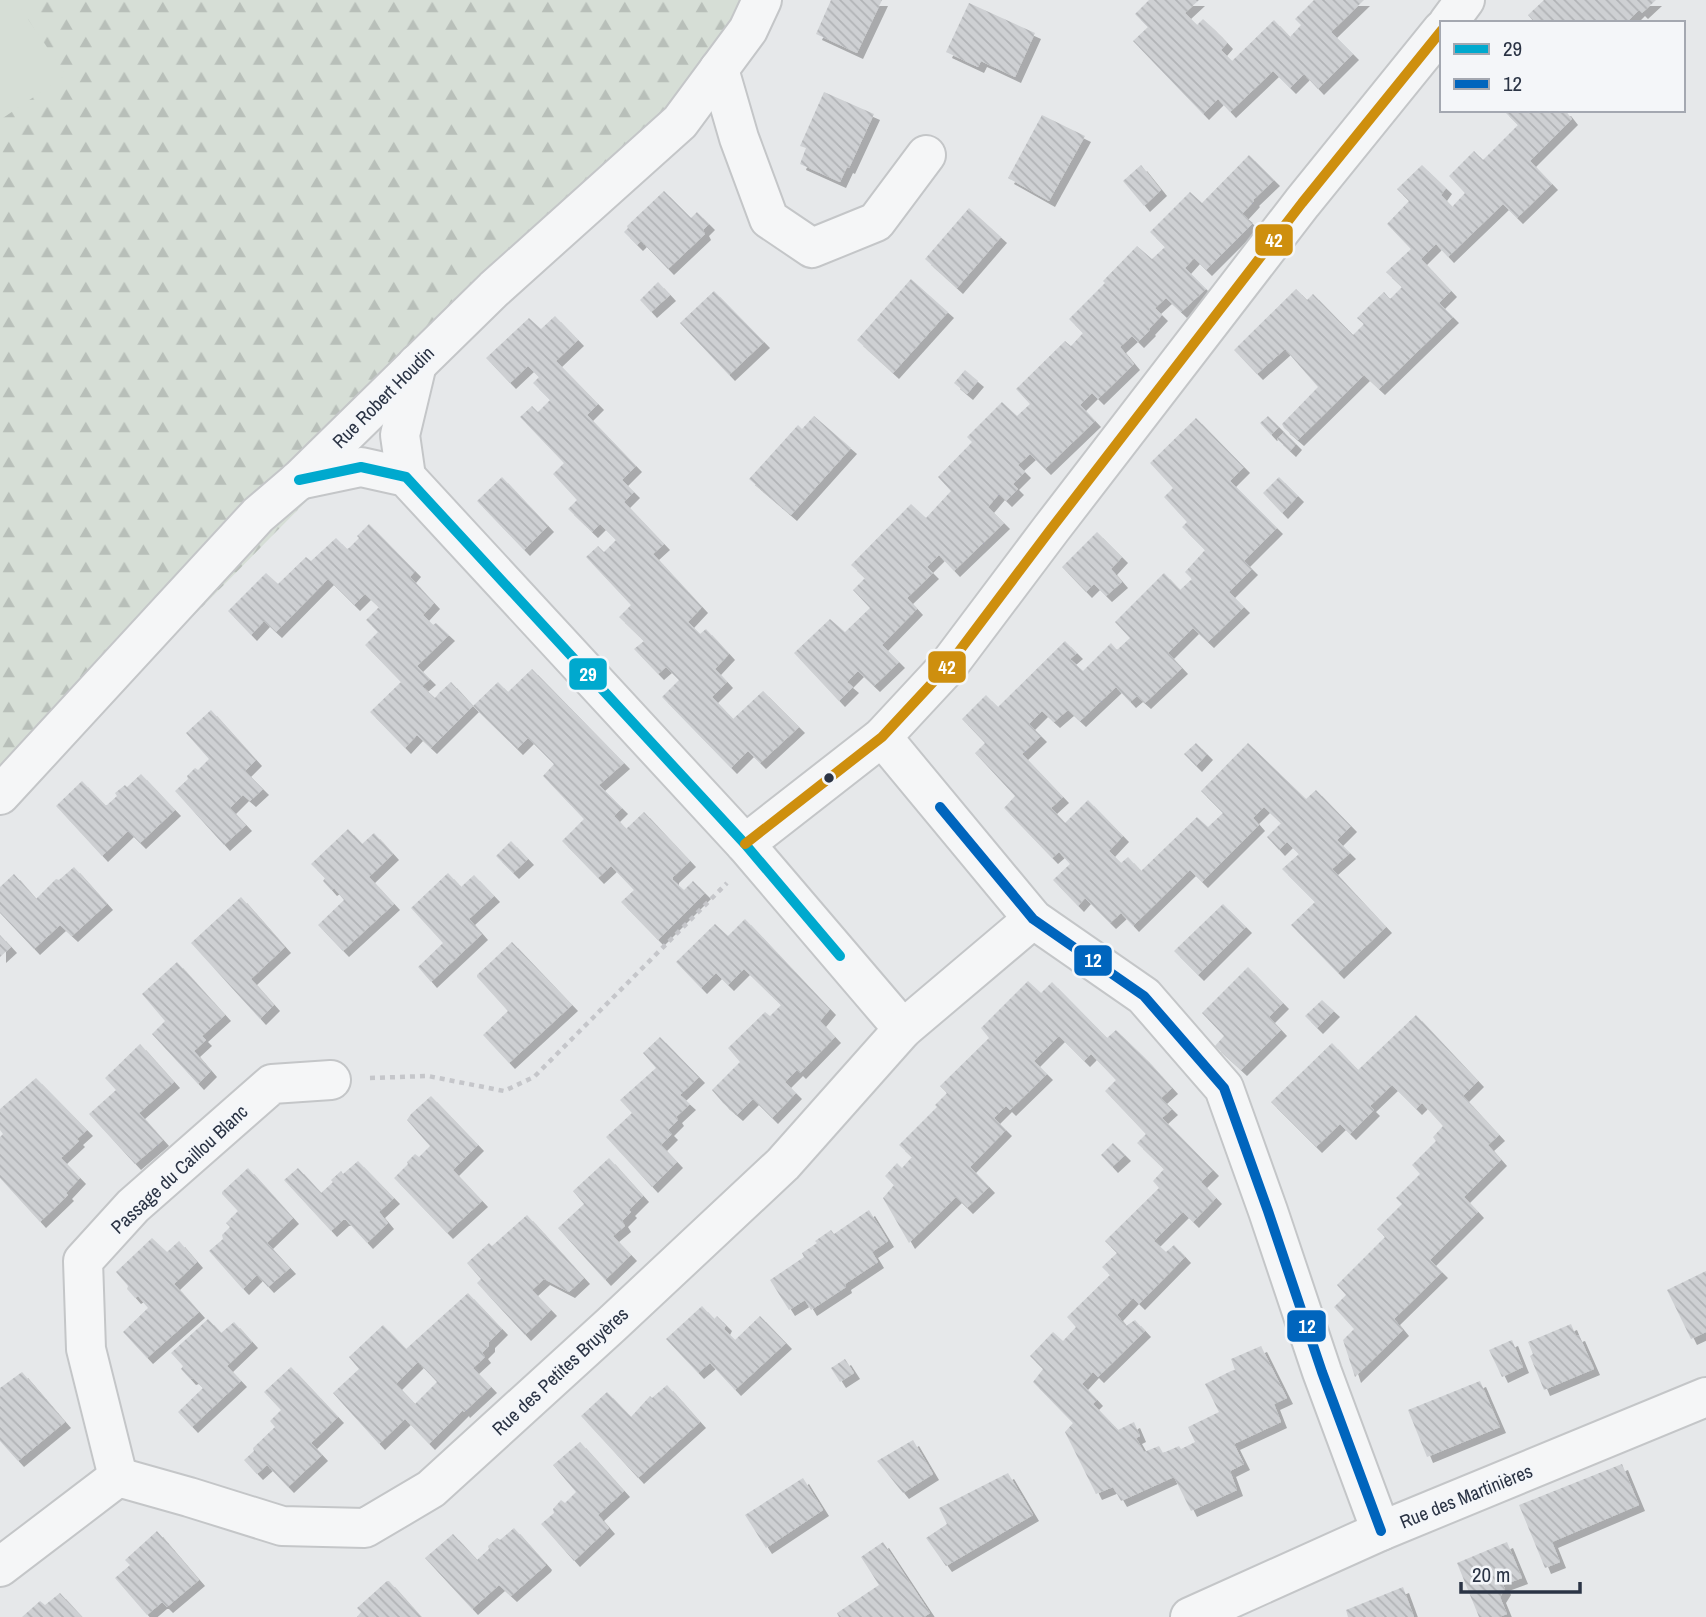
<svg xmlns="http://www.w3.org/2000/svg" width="1706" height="1617" viewBox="0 0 1706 1617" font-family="'Archivo Narrow',sans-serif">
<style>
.forest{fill:url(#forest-firs)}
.garden{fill:#d6ded6}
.building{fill:url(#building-back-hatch);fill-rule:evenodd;filter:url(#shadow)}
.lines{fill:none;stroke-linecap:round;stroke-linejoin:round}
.minor-casing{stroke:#c4c6c8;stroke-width:42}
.path{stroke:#c5c6ca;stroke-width:4.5;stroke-dasharray:5 5;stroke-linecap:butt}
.minor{stroke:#f5f6f7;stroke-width:38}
.bus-1-casing{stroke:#f4f6f9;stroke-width:16}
.bus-2-casing{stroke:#f4f6f9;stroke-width:16}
.bus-3-casing{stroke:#f4f6f9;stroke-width:16}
.bus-1{stroke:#00a9ce;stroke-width:10}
.bus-2{stroke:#0065bd;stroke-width:10}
.bus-3{stroke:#ce8f0e;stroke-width:10}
.bus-dot{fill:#2b3445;stroke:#f4f6f9;stroke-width:2.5}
.labels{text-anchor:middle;stroke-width:7;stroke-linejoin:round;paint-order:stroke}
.street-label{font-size:19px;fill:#2b3445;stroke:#f4f6f9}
.line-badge{stroke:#f4f6f9;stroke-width:2.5}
.badge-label{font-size:19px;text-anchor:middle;font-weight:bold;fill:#fff}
</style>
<defs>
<pattern id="forest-firs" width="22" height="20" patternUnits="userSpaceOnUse" patternTransform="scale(1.75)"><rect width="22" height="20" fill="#d6ded6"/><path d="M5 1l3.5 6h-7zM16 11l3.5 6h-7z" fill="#b8bfb9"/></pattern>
<pattern id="building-back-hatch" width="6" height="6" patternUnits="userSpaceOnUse" patternTransform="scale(1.75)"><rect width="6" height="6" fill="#ced0d3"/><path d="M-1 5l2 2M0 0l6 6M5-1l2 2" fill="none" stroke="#b1b3b6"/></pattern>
<filter id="shadow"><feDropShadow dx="6" dy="6" stdDeviation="0" flood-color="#0004"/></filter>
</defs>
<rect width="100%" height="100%" fill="#e6e8ea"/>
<polygon class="forest" points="0,0 765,0 744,57 0,812"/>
<polygon class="garden" points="0,0 15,0 66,75 0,120"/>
<g class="building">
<polygon points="831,0 882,0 857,53 816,34"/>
<polygon points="1149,0 1199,0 1185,13 1197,25 1203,19 1216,31 1227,43 1221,50 1232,61 1274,20 1290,37 1301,25 1295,19 1314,0 1364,0 1331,32 1353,54 1318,89 1304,74 1290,88 1273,71 1230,112 1218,99 1203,114 1133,41 1148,27 1135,14"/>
<polygon points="1544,0 1656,0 1642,13 1639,10 1626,23 1535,23 1528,15"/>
<polygon points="969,3 1035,33 1015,77 981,61 978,67 946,52"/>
<polygon points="824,92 874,114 849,168 847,167 840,182 800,164 806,148 800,146"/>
<polygon points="1503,110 1565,110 1572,119 1530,161 1552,184 1517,218 1503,204 1448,257 1436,244 1421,259 1451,291 1439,303 1453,317 1379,389 1364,375 1298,440 1284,428 1282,424 1318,387 1285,349 1257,374 1234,350 1296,289 1307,300 1313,294 1353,335 1364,324 1357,318 1370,305 1384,292 1390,299 1402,287 1386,272 1411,249 1387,224 1409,201 1397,189 1422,165 1446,188 1441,195 1452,207 1465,193 1449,176 1474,151 1483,160 1518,125"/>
<polygon points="1042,115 1085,136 1049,201 1008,178"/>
<polygon points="1249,155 1274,180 1253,200 1254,201 1242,214 1253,223 1206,270 1194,258 1185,268 1206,289 1181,312 1166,298 1155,308 1162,315 1149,329 1150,330 1138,342 1132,336 1120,347 1134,364 1098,399 1092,393 1080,405 1095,421 1045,469 1030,454 1018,465 1025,472 1013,484 1018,489 1006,501 999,494 988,507 1004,523 954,571 939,555 927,567 933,573 907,598 917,609 882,645 899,662 874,686 858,671 847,682 853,687 839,701 794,653 830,619 845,632 870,608 853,590 865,578 851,565 911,504 926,518 951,491 938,477 972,442 967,437 1002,402 1017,416 1030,404 1016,389 1065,341 1071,346 1083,333 1069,319 1105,283 1103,281 1137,246 1152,259 1165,247 1150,232 1190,192 1202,203"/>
<polygon points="1141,165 1161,190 1144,206 1123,181"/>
<polygon points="664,191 691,218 697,212 709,224 703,230 705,234 668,269 641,241 637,245 624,232 628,228 627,226"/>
<polygon points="969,208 1001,237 957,288 925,259"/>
<polygon points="911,279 948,312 893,373 857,340"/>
<polygon points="658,282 670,295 651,312 640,300"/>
<polygon points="714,291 764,342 729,375 680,323"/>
<polygon points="555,316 578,340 556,361 598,404 587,415 636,466 622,480 634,492 624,502 664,544 653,554 702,607 688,622 700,634 706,629 729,654 715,669 727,682 712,697 733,719 763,691 799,727 760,763 748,751 731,768 662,697 679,680 666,667 658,674 634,649 644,641 619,617 631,605 586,557 598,546 604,552 616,540 600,524 592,532 568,509 577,500 553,474 564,463 520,417 532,406 538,412 550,400 533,383 539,377 528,366 510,383 486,358 529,318 541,329"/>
<polygon points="965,370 978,381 967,394 954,383"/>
<polygon points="814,416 851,448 791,515 749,479 798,425 802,429"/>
<polygon points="1268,416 1279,427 1271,435 1260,423"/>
<polygon points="1196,418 1244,467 1230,481 1277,528 1244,561 1252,569 1229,592 1244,607 1208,642 1193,628 1168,653 1182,668 1145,703 1137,696 1130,702 1116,687 1080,721 1068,710 1054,722 1042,711 1029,724 1041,736 1022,754 1063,797 1051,808 1065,823 1088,800 1123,836 1109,851 1121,863 1128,857 1141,871 1197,817 1208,827 1223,813 1201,791 1248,743 1306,799 1316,790 1351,826 1337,840 1350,853 1332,869 1386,927 1338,973 1291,925 1315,902 1282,869 1299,854 1287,842 1279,850 1267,837 1281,823 1264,807 1253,818 1259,825 1202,882 1190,870 1133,926 1121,913 1110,923 1085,898 1078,906 1053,880 1070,864 1059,852 1052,858 1004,808 1015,796 975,753 985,743 962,719 986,695 998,707 1065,641 1077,653 1070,659 1083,671 1111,643 1117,650 1130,638 1115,622 1164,573 1180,590 1192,579 1185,572 1205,550 1182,527 1187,522 1164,497 1173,488 1150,463"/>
<polygon points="1284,432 1296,444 1290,451 1277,439"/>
<polygon points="502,477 548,526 524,550 477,501"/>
<polygon points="1279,477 1298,496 1282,513 1263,493"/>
<polygon points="369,524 415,571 410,577 434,603 423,615 433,625 436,623 449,635 417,666 430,679 422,686 435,698 439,693 451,682 473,706 431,748 417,735 405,748 370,712 401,682 365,645 378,632 366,620 379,607 365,594 354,605 328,579 276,632 264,621 251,635 228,611 266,573 278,584 306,557 311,561 336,538 347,549 349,548 359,538 357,536"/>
<polygon points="1097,532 1122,557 1111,569 1122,582 1106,596 1094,584 1086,592 1062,567"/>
<polygon points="532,669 624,763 599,785 622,808 614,816 626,829 644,812 690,861 673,877 673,880 684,890 693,881 705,893 658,940 621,902 634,890 611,866 598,878 562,841 584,819 543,776 554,764 528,738 517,749 473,706 498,682 508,692"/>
<polygon points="211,710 256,760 245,771 263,789 250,801 243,795 230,808 246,825 224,845 175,791 188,779 187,776 195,768 198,770 209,759 186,733"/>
<polygon points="1196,743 1207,754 1196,766 1184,754"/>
<polygon points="141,774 175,810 140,843 128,831 102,856 56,806 82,781 105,805 107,805 117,796 115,793 125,785 127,787"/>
<polygon points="348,829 362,844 374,833 393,854 369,877 394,904 343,951 318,925 344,900 334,888 331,890 323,881 325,878 311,864"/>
<polygon points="511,841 528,859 513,873 496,856"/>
<polygon points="74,867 107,904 72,936 60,925 34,949 0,913 0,887 14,874 36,899 56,879 59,880"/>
<polygon points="448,873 461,887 474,875 494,896 469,919 482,934 431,982 418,967 443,943 411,908"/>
<polygon points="241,897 285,947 251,979 274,1005 260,1019 191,943"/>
<polygon points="1223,904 1246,927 1198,975 1174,951"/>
<polygon points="745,919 830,1009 820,1021 835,1037 800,1073 797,1070 785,1082 796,1093 772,1118 753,1099 737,1115 723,1103 712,1090 740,1062 728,1048 765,1012 770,1016 781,1005 744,969 728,985 716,973 701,988 676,962 715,924 728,936"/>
<polygon points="0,935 11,947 0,957"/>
<polygon points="512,942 572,1005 509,1063 483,1035 508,1011 477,977 477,975"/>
<polygon points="177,962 225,1015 202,1036 206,1040 194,1051 211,1071 198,1084 152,1034 165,1021 142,994"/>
<polygon points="1248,967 1283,1003 1269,1017 1281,1030 1241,1070 1215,1046 1224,1036 1202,1013"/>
<polygon points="1028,981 1041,993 1052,982 1107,1038 1116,1030 1143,1056 1172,1088 1161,1098 1172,1109 1162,1118 1213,1170 1201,1182 1216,1198 1193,1222 1183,1212 1154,1241 1166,1252 1174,1245 1185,1257 1139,1304 1133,1298 1117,1315 1126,1326 1135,1320 1145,1331 1098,1377 1093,1372 1082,1384 1097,1400 1093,1404 1118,1430 1134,1422 1140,1436 1136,1438 1144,1452 1159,1446 1163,1453 1179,1446 1181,1449 1195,1442 1188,1427 1219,1412 1205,1384 1231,1371 1235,1370 1231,1359 1261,1346 1287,1398 1274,1404 1281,1422 1234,1444 1244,1464 1230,1471 1237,1490 1191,1511 1174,1477 1121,1501 1113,1487 1096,1494 1065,1432 1073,1423 1033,1382 1043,1369 1030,1356 1053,1332 1063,1341 1076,1327 1067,1317 1110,1275 1102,1267 1117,1253 1105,1241 1159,1188 1153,1181 1164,1169 1137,1143 1146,1134 1105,1091 1116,1080 1091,1054 1084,1061 1059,1036 1034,1061 1047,1074 1010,1110 1006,1106 994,1118 1006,1130 970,1167 989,1187 967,1208 956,1197 909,1243 883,1198 894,1185 885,1176 897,1163 902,1168 912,1157 899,1145 937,1107 935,1105 947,1093 940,1086 989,1038 981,1028"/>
<polygon points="1322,1000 1334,1011 1317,1028 1305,1016"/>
<polygon points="1416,1015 1478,1081 1463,1096 1499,1135 1488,1145 1501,1160 1464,1197 1478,1212 1430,1260 1442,1272 1394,1319 1403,1330 1355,1377 1343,1340 1354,1329 1334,1307 1346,1295 1337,1285 1385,1237 1377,1229 1402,1204 1396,1198 1420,1174 1412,1165 1436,1141 1433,1137 1443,1126 1422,1103 1416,1109 1392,1085 1370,1106 1374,1110 1350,1134 1340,1124 1316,1147 1271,1102 1332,1043 1358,1070"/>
<polygon points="660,1037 699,1077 680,1095 690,1104 676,1117 678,1120 668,1130 672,1134 661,1145 677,1162 652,1187 606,1137 632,1113 620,1100 656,1068 643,1053"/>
<polygon points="140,1044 174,1082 139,1113 163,1140 135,1164 89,1114 116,1090 105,1078"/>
<polygon points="36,1078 87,1130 77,1139 79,1141 61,1158 80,1178 66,1193 68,1195 40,1222 0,1178 0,1137 3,1134 0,1130 0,1109"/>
<polygon points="431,1096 478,1145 453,1170 482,1201 447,1233 394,1178 408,1164 407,1162 415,1154 419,1157 430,1146 407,1120 411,1114"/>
<polygon points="1113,1143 1125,1155 1112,1167 1101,1155"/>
<polygon points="609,1158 643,1196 629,1210 631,1212 622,1221 625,1226 613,1236 631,1255 605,1280 558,1228 584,1204 573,1191"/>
<polygon points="358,1161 394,1198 379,1212 388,1223 367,1243 346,1220 343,1220 331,1231 284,1180 298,1168 321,1193 333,1182 331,1180 341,1171 343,1174"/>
<polygon points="248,1168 293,1218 267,1243 290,1268 268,1287 257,1275 243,1289 241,1287 209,1251 223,1239 222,1235 230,1227 226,1223 238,1211 222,1194 222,1192"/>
<polygon points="869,1210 888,1241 872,1252 878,1262 845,1284 846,1287 811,1310 805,1300 789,1310 770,1280 804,1257 802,1253 817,1243 815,1241 831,1230 834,1234"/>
<polygon points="527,1215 584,1278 569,1292 544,1279 532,1290 551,1310 525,1335 477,1283 481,1279 467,1263 489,1243 492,1246"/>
<polygon points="152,1238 167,1252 179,1241 197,1262 174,1284 199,1312 147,1358 123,1332 148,1308 138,1296 135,1298 127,1289 128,1286 116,1272"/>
<polygon points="1706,1271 1706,1332 1691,1339 1667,1290"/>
<path d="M468,1293L502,1329L489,1342V1346L482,1353L485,1357L473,1368L491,1387L464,1412L463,1410L429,1444L405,1419L379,1444L333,1393L359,1369L349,1357L383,1325L406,1349ZM418,1362L437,1382L415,1404L396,1384Z"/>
<polygon points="702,1306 714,1319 717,1316 726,1325 724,1329 735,1340 760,1316 786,1343 735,1390 710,1363 698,1373 666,1339"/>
<polygon points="208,1319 221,1333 234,1322 252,1342 227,1366 241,1381 192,1427 178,1412 203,1388 193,1378 190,1379 181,1369 183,1366 171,1353"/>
<polygon points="1571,1324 1576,1336 1579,1335 1594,1369 1544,1390 1530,1356 1533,1354 1528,1342"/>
<polygon points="1512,1340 1523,1367 1502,1377 1489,1350"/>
<polygon points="845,1359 854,1373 840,1382 831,1368"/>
<polygon points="291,1367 338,1417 311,1443 322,1455 288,1487 267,1465 257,1474 244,1460 254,1451 253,1448 275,1427 270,1421 281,1410 264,1392"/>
<polygon points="22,1372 65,1422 18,1461 0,1441 0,1388"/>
<polygon points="1480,1381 1500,1427 1427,1457 1408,1410"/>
<polygon points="667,1385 700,1422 638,1478 581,1416 607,1392 631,1417 650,1396 652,1398"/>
<polygon points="913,1440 933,1474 903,1493 877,1461"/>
<polygon points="580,1442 624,1491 598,1515 609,1528 574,1561 541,1524 554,1513 553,1509 561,1500 565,1503 576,1492 553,1465"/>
<polygon points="1622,1464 1639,1505 1552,1542 1560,1562 1545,1568 1519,1505"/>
<polygon points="1008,1473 1033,1515 946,1566 926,1538 947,1524 939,1508"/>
<polygon points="803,1478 823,1510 766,1548 745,1515"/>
<polygon points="514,1528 546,1564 545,1566 511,1596 499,1585 472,1609 425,1558 453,1534 477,1560 489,1549 488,1546 497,1538 500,1540"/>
<polygon points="157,1531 199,1580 167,1607 163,1603 161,1603 147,1615 115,1578 130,1565 125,1560"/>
<polygon points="883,1542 930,1613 924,1617 839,1617 837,1613 879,1585 861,1557"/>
<polygon points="1507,1542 1522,1578 1503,1585 1505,1589 1500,1597 1507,1614 1499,1617 1479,1617 1457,1563"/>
<polygon points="387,1581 389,1581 421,1617 357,1617 361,1612 357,1608"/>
<polygon points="1403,1587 1414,1617 1348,1617 1346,1610"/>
<polygon points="60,1593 82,1617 22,1617 40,1601 45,1605"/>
</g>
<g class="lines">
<g class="minor-casing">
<g id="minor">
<polyline points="1448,23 1465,0"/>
<polyline points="719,69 739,138 769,219 812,248 876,222 926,155"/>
<polyline points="406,477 400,435 417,364"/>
<polyline points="299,480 361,467 406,477 745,844 903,1029"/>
<polyline points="882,737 1033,919 1144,996 1224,1088 1268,1211 1322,1372 1381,1531"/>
<polyline points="0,795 258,515 299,480 494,289 680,122 748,30 762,0"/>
<polyline points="745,844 882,737 948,666 1051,529 1302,203 1442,30"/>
<polyline points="118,1477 86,1349 83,1261 133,1206 272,1084 331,1080"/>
<polyline points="0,1567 118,1477 189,1497 282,1526 365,1528 431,1489 611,1325 783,1164 903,1029 1033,919"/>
<polyline points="1190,1617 1381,1531 1706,1397"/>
</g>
</g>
<polyline class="path" points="370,1078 428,1076 504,1091 534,1077 727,883"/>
<use href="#minor" class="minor"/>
<g class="bus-1-casing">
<polyline id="bus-1" points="299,480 361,467 406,477 745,844 840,956"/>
</g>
<g class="bus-2-casing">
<polyline id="bus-2" points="940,807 1033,919 1144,996 1224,1088 1268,1211 1322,1372 1381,1531"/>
</g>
<g class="bus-3-casing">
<polyline id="bus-3" points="745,844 882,737 948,666 1051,529 1302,203 1442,30"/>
</g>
<use href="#bus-1" class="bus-1"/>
<use href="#bus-2" class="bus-2"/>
<use href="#bus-3" class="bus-3"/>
</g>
<circle class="bus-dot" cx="829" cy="778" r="6"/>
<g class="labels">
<g class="street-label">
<text transform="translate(383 397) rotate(-45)" y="7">Rue Robert Houdin</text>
<text transform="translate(179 1169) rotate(-43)" y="7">Passage du Caillou Blanc</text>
<text transform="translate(560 1371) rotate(-43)" y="7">Rue des Petites Bruyères</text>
<text transform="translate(1466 1496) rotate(-22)" y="7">Rue des Martinières</text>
</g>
</g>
<g class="line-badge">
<rect x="1254" y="223" width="40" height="34" rx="7" fill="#ce8f0e"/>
<rect x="927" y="650" width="40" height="34" rx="7" fill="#ce8f0e"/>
<rect x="568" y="657" width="40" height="34" rx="7" fill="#00a9ce"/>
<rect x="1073" y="944" width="40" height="33" rx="7" fill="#0065bd"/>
<rect x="1286" y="1309" width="41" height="34" rx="7" fill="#0065bd"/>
</g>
<g class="badge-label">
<text x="1274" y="247">42</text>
<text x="947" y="674">42</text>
<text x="588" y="681">29</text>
<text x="1093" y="967">12</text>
<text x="1307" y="1333">12</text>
</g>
<rect x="1440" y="21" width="245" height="91" fill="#f4f6f9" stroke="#a4a8b1" stroke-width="2"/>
<rect x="1454" y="44" width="35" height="10" fill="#00a9ce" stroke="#a4a8b1" stroke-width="2"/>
<text x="1503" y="56" font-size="21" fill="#2b3445">29</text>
<rect x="1454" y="79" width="35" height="10" fill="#0065bd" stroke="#a4a8b1" stroke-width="2"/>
<text x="1503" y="91" font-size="21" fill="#2b3445">12</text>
<path d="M1461 1582v10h119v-10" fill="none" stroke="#2b3445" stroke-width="3.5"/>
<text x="1472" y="1582" font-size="21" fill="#2b3445" stroke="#f4f6f9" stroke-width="5" paint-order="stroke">20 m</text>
</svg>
